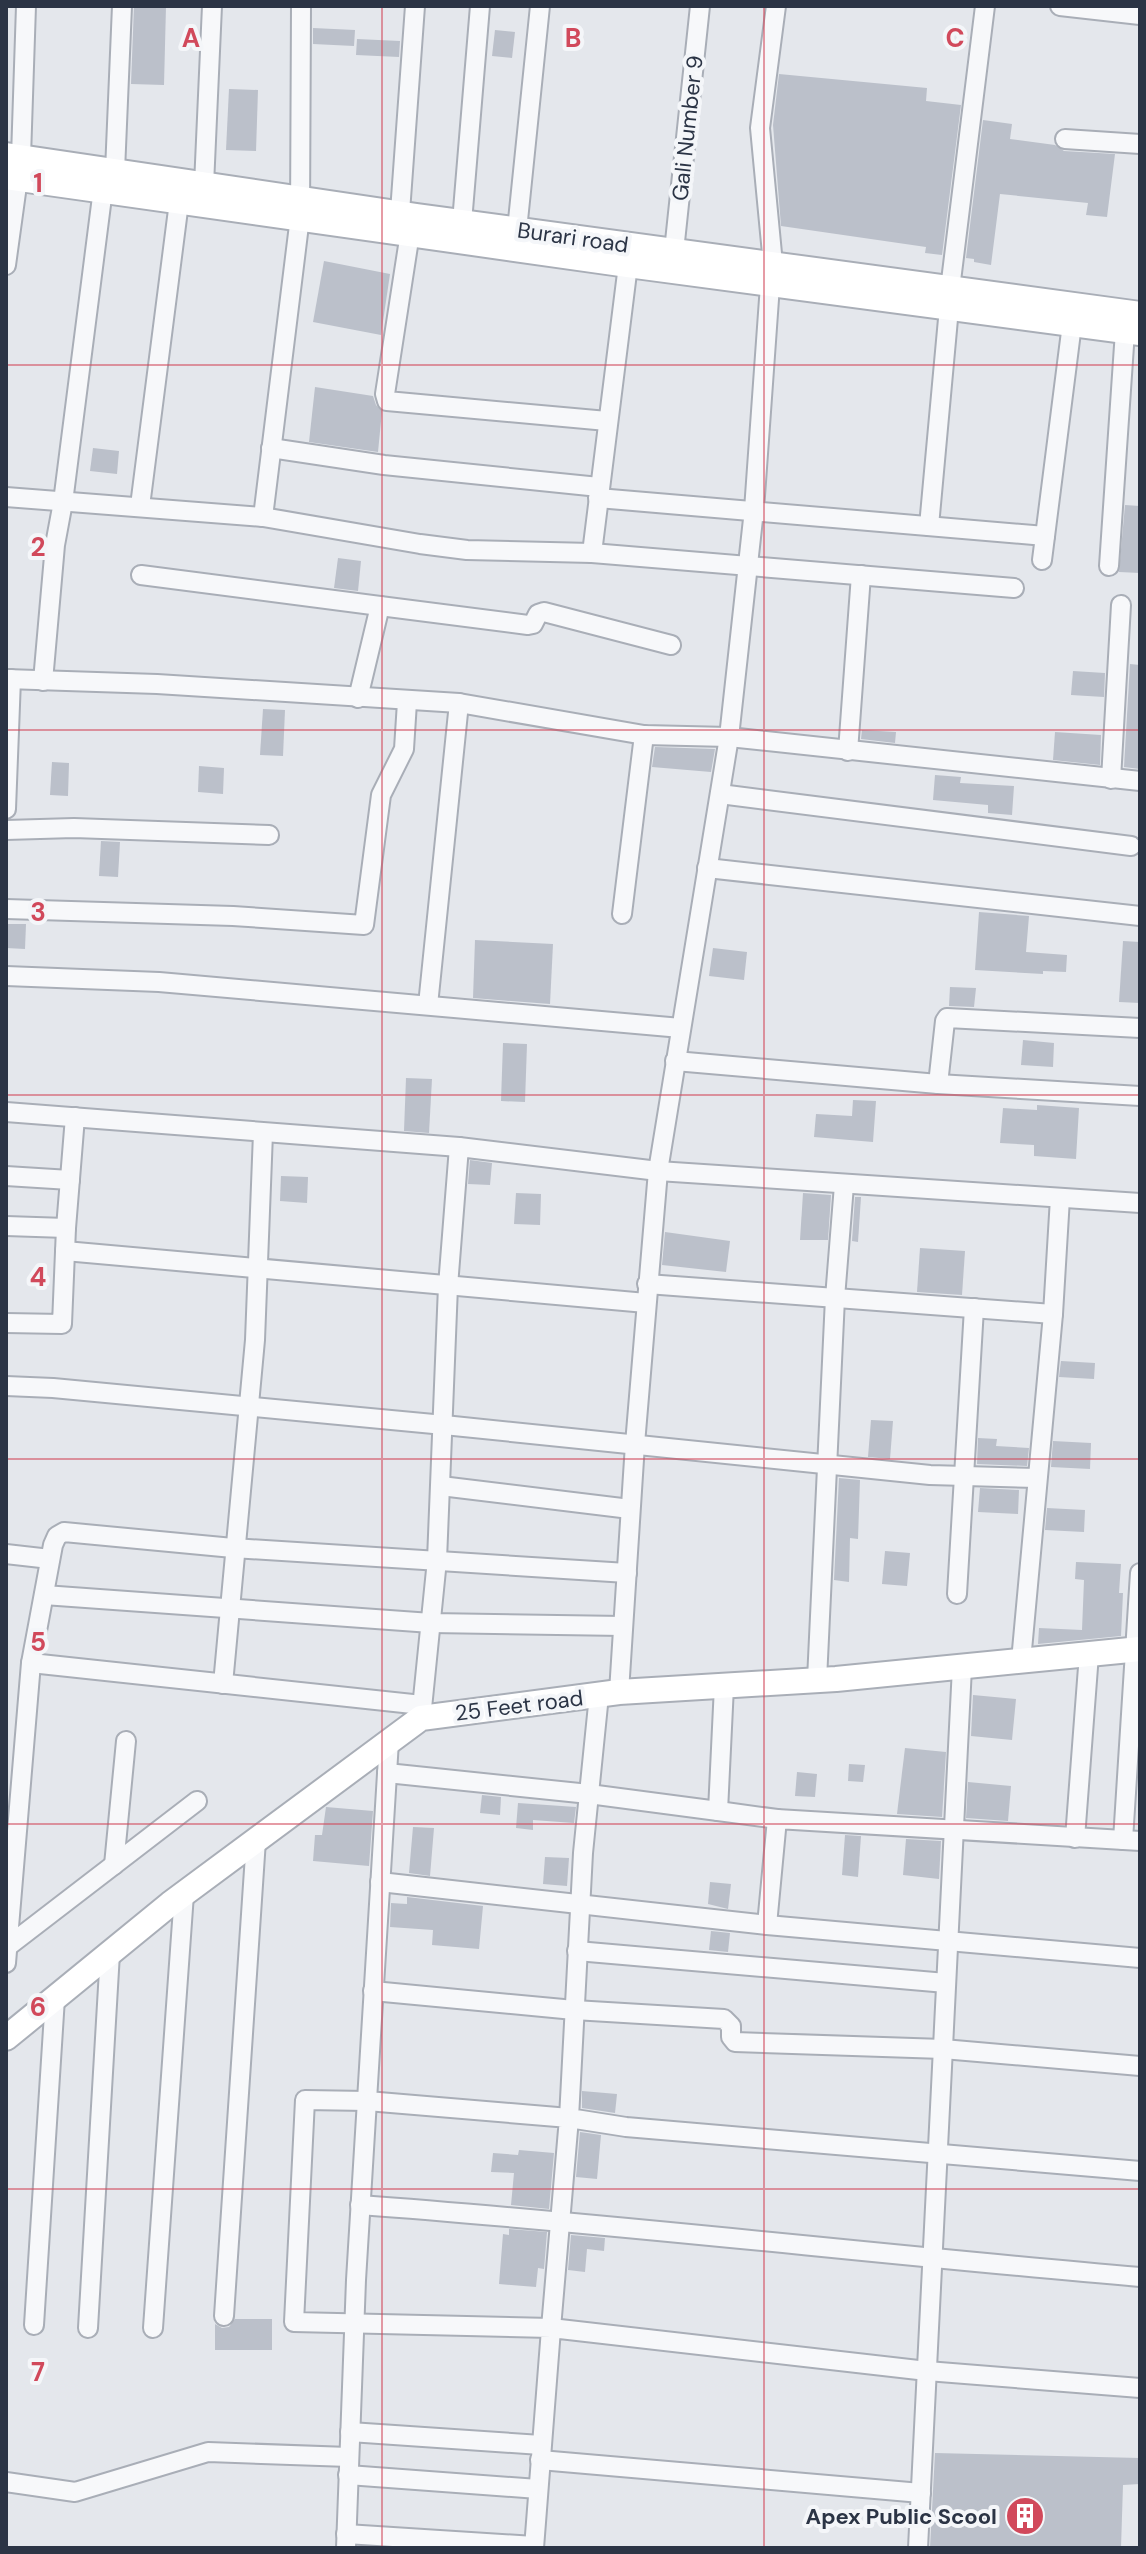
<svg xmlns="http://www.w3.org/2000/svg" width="1146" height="2554" viewBox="0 0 1146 2554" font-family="'DM Sans',sans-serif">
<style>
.building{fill:#bbc0ca}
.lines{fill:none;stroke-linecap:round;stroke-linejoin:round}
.street-casing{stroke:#a9aeb7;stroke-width:22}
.secondary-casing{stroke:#a9aeb7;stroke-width:28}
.street{stroke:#f7f8fa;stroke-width:18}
.secondary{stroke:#fff;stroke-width:24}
.grid{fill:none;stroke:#d1495b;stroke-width:2;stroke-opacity:0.55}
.labels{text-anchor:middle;stroke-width:8;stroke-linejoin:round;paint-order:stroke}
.street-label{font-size:22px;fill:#2b3445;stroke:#f4f6f9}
.poi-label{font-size:22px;font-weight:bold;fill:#2b3445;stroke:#f4f6f9;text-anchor:end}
.grid-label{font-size:26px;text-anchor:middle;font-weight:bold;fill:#d1495b;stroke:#f4f6f9;stroke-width:8;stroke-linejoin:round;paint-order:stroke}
</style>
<rect width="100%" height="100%" fill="#e4e7ec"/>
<g class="building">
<polygon points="134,6 166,6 164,85 131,84"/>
<polygon points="313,28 355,30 354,46 313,44"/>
<polygon points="495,30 515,32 512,58 492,56"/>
<polygon points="357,39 400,41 399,57 356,55"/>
<polygon points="779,74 927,88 926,101 961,105 942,255 925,253 926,247 781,226 773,125"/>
<polygon points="229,89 258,90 256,151 226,150"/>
<polygon points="983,120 1012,124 1010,139 1055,145 1064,151 1115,154 1107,217 1086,215 1088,203 1000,194 991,265 974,262 974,259 966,258"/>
<polygon points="324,261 390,274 381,335 313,322"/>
<polygon points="315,387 373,396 376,405 382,411 378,452 309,442"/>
<polygon points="93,448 119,451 117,474 90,471"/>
<polygon points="1125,505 1140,506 1140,573 1119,572"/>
<polygon points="338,558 361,561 358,591 334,588"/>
<polygon points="1130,664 1140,665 1140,769 1124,767"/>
<polygon points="1073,671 1105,673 1104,697 1071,695"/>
<polygon points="263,709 285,710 283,756 260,755"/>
<polygon points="862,730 896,732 895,743 861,739"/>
<polygon points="1055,732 1101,735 1100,765 1053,760"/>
<polygon points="655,747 715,749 711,772 652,767"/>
<polygon points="52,762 69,763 68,796 50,795"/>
<polygon points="199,766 224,768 223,794 198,792"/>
<polygon points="935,775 961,777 960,783 1014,786 1012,815 988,813 988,805 933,800"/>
<polygon points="101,841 120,842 118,877 99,876"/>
<polygon points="979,912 1029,916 1026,952 1067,955 1066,972 1043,971 1043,974 975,970"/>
<polygon points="6,924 26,924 25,949 6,948"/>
<polygon points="475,940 553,944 550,1004 473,998"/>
<polygon points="1123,941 1140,942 1140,1003 1119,1002"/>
<polygon points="713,948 747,952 744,980 709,976"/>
<polygon points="950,987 976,988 974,1007 949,1006"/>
<polygon points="1023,1040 1054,1043 1053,1067 1021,1065"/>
<polygon points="503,1043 527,1044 525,1102 501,1101"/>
<polygon points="406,1078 432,1079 429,1133 404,1131"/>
<polygon points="853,1100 876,1101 873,1142 814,1137 816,1114 852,1116"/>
<polygon points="1037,1105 1079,1108 1076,1159 1034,1156 1034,1145 1000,1143 1003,1108 1037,1110"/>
<polygon points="470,1160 492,1163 490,1185 468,1184"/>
<polygon points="281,1176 308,1177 307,1203 280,1201"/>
<polygon points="516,1193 541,1194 540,1225 514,1224"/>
<polygon points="803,1193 831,1195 828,1240 800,1240"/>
<polygon points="855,1197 861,1197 858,1242 852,1241"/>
<polygon points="665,1232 730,1241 726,1272 662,1265"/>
<polygon points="920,1248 965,1251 962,1295 917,1292"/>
<polygon points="1061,1361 1095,1363 1094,1379 1059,1377"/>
<polygon points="871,1420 893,1421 890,1459 868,1457"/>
<polygon points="978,1438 997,1439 996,1446 1029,1448 1027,1466 977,1464"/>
<polygon points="1053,1441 1091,1443 1090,1469 1051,1467"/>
<polygon points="839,1478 860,1480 858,1539 850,1538 849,1582 834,1580"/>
<polygon points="980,1488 1019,1490 1018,1514 978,1512"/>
<polygon points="1047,1508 1085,1510 1084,1532 1045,1530"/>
<polygon points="885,1551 910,1553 907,1586 882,1584"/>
<polygon points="1076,1562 1121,1564 1119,1593 1123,1593 1121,1636 1038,1644 1039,1628 1082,1630 1084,1580 1075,1579"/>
<polygon points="973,1695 1016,1699 1012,1740 971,1736"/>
<polygon points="905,1748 946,1752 942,1817 897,1814"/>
<polygon points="849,1764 865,1765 863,1782 848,1781"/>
<polygon points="797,1772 817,1774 815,1797 795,1796"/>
<polygon points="968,1782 1011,1786 1008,1821 966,1818"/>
<polygon points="482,1795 501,1797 500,1815 480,1813"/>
<polygon points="518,1803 576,1807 574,1823 533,1820 533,1830 516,1828"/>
<polygon points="326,1807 373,1811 369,1866 313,1861 315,1835 322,1835"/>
<polygon points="413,1827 434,1828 430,1876 409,1873"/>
<polygon points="845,1835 861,1836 858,1877 842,1875"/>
<polygon points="906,1839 941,1841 939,1879 903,1875"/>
<polygon points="545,1857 569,1858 567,1886 543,1884"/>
<polygon points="710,1882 731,1884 728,1909 708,1904"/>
<polygon points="407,1897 483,1906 479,1949 432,1945 433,1930 390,1927 391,1903 407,1904"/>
<polygon points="711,1931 730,1933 728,1952 709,1950"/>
<polygon points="582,2091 617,2094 615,2113 582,2108"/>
<polygon points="580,2132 601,2135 597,2179 576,2177"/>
<polygon points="519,2150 554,2153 549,2209 511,2205 514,2173 491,2172 493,2153 518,2155"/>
<polygon points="509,2229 547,2232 544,2269 538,2268 536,2287 499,2284 503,2234 509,2235"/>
<polygon points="571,2235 605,2238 604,2251 587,2249 585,2272 568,2270"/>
<polygon points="235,2319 272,2319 272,2350 215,2350 215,2324 222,2328 229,2327"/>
<polygon points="935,2453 1140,2458 1140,2484 1123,2485 1121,2548 930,2548"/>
</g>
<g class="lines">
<g class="street-casing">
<g id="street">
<polyline points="1060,6 1140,15"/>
<polyline points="1065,139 1140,144"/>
<polyline points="21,157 26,6"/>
<polyline points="115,171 122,6"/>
<polyline points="204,185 212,6"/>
<polyline points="400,212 415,6"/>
<polyline points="462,222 480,6"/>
<polyline points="517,230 540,6"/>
<polyline points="410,233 385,394 387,401 607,421"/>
<polyline points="674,251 700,6"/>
<polyline points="773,264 760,128 776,6"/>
<polyline points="6,265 18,178"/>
<polyline points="950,289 985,6"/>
<polyline points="271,448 384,465 599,487"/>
<polyline points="6,497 263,517 420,544 467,550 592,553 1014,588"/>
<polyline points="598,498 1045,536"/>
<polyline points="140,506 179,202"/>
<polyline points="263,517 300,217 301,6"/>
<polyline points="929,526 949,308"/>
<polyline points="592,553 628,265"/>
<polyline points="1042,560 1072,324"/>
<polyline points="1109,566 1125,331"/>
<polyline points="141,575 380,606 358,698"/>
<polyline points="380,606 528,625 533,624 538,614 544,612 671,645"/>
<polyline points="6,679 157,684 459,703 644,735 729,737 1140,781"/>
<polyline points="43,681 55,545 63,502 103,189"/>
<polyline points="848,751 861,575"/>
<polyline points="1111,779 1121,605"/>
<polyline points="720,794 1131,846"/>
<polyline points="6,809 11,679"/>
<polyline points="6,830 74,828 269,835"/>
<polyline points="707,868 1140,916"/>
<polyline points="6,909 233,916 364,925 381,795 404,749 407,702"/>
<polyline points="622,914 644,735"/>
<polyline points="6,976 159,982 681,1028"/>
<polyline points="428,1005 459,703"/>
<polyline points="675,1061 938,1084 945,1021 947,1018 1140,1028"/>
<polyline points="938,1084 1140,1096"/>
<polyline points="6,1112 459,1147"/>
<polyline points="6,1176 70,1180"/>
<polyline points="6,1226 66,1228"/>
<polyline points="65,1251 646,1303"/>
<polyline points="647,1284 1053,1314"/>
<polyline points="6,1323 62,1324 66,1228 75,1117"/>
<polyline points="6,1386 53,1388 444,1425 930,1475 1037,1478"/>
<polyline points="441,1486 630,1509"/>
<polyline points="6,1554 50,1559"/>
<polyline points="957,1594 974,1308"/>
<polyline points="44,1595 431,1623 623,1626"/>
<polyline points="1021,1661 1053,1314 1060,1198"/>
<polyline points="31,1663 53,1545 57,1536 64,1532 233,1548 627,1573"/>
<polyline points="817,1680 835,1298 844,1185"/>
<polyline points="223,1684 255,1340 263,1133"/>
<polyline points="619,1692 635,1444 658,1171 729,737 754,510 770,285"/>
<polyline points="599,1695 583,1853 569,2118 626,2127 1140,2171"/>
<polyline points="421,1718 437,1560 448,1286 459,1147 658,1171 1140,1203"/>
<polyline points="387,1773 589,1794 718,1811 724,1686"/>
<polyline points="718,1811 777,1819"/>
<polyline points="1075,1838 1089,1654"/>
<polyline points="1123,1840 1140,1573"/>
<polyline points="114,1865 126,1741"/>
<polyline points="380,1882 767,1925 1140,1958"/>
<polyline points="767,1925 777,1819 1140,1841"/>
<polyline points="7,1947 197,1801"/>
<polyline points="577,1951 946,1983"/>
<polyline points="6,1963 31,1663 422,1705"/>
<polyline points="373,1991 574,2010 724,2019 731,2026 731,2037 735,2042 943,2049 1140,2066"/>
<path d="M360,2205C621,2224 880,2255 1140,2277"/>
<polyline points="224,2316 256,1840"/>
<polyline points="34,2325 55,1998"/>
<polyline points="88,2328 110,1953"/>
<polyline points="153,2328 184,1894"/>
<polyline points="350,2432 541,2445"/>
<polyline points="540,2460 921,2493"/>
<polyline points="348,2475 538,2489"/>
<polyline points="6,2482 75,2492 208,2452 349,2457"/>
<polyline points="346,2534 534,2546"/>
<polyline points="346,2548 356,2280 389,1741"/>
<polyline points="534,2548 550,2342 551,2328 569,2118 367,2101 305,2100 294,2322 551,2328 927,2371 1140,2388"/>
<polyline points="918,2548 962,1667"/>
</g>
</g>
<g class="secondary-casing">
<g id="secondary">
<polyline points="6,155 417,216 1140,314"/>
<polyline points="6,177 628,265 1140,333"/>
<polyline points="6,2038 170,1904 421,1718 619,1692 836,1679 1140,1649"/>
</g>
</g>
<use href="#street" class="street"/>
<use href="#secondary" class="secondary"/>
</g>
<path class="grid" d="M382,6V2548M764,6V2548M6,365H1140M6,730H1140M6,1095H1140M6,1459H1140M6,1824H1140M6,2189H1140"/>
<defs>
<g id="building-disc" transform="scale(2)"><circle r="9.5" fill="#d1495b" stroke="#f4f6f9"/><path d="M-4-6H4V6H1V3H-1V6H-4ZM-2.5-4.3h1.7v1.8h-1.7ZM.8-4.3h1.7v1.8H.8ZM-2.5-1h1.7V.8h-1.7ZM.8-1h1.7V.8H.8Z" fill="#fff"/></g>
</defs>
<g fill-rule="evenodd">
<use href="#building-disc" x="1025" y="2516"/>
</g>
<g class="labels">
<g class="street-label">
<text transform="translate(687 128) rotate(-84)" y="8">Gali Number 9</text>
<text transform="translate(573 237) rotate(8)" y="8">Burari road</text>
<text transform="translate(519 1705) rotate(-7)" y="8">25 Feet road</text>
</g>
<g class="poi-label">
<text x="997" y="2524">Apex Public Scool</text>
</g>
</g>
<g class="grid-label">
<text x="191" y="47">A</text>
<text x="573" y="47">B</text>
<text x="955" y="47">C</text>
<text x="38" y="192">1</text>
<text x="38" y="556">2</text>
<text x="38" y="921">3</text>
<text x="38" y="1286">4</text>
<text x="38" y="1651">5</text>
<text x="38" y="2016">6</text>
<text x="38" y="2381">7</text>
</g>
<rect width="1146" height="2554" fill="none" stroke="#2b3445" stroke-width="16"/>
</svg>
